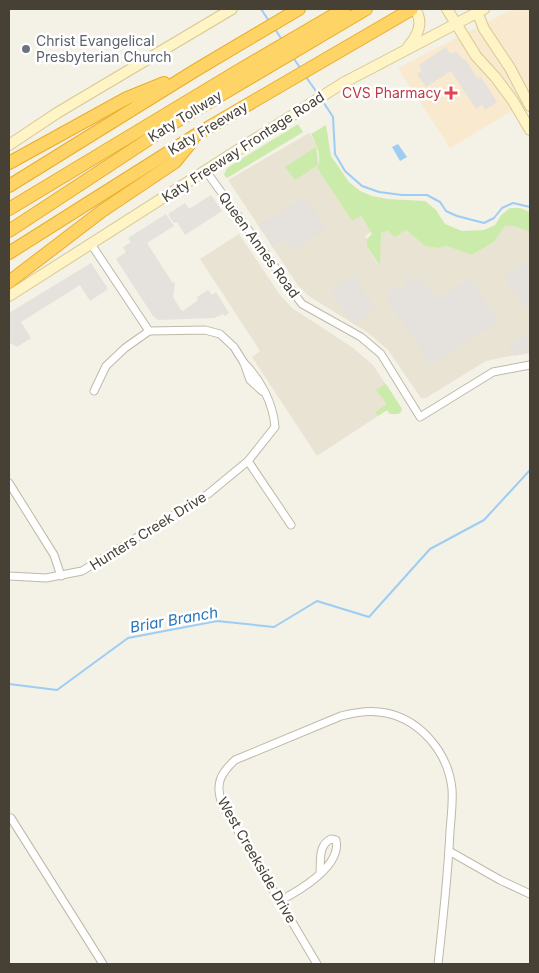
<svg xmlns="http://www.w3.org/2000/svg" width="539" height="973" viewBox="0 0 539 973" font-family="Inter,sans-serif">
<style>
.residential{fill:#e9e3d3}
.commercial{fill:#f8e9cf}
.green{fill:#cbebab}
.parking{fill:#e5e2de}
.water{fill:#9dcdf5}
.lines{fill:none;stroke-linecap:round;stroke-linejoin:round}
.stream{stroke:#9dcdf5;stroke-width:2}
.street-casing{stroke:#c0b9a8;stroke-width:9}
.secondary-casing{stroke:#d7c992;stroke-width:12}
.highway-casing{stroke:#e9ad2b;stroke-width:14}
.street{stroke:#fff;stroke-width:7}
.secondary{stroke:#fff4c5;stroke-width:10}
.highway{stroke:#ffd466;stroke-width:12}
.worship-dot{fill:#6b7280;stroke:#fff;stroke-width:2}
.health-dot{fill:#e0444e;stroke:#fff;stroke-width:2}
.labels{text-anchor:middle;stroke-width:5;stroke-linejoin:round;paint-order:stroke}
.worship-label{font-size:14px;fill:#5b616d;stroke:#fff;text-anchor:start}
.health-label{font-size:14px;fill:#be3a42;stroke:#fff;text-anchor:end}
.street-label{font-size:14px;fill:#474135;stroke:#fff}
.water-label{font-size:15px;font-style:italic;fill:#2674bb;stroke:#fff}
</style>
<rect width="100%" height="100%" fill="#f4f1e6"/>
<g class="residential">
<polygon points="309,133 316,144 319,165 317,168 352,221 360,216 371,232 365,236 367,239 367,246 379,266 381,233 389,231 395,237 406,230 425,246 438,248 446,246 472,255 494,242 505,226 513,226 530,232 530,352 486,361 426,398 421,398 388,350 367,332 310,297 299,287 228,180"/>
<polygon points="239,234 280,295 292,308 352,347 373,365 402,409 400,413 390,414 387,410 317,456 252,357 260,351 200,259"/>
</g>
<polygon class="commercial" points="513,9 530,9 530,100 450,148 398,68"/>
<g class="green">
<polygon points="298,124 303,132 227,178 224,175 227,168"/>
<path d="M326,125L331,156L349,182L360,191L372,196L388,199L425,201L436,210L445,224L462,231L484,230L495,225L501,215L510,208H520L530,212V232L513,226H505L494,242L472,255L446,246L438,248L425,246L406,230L395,237L388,231L381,233L380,266L367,246V239L372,234L361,216L352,221L317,168C323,158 316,143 311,134Z"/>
<polygon points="316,147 318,165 295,180 285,167"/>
<polygon points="386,384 402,409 401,412 398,414 390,414 387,410 378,416 375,412 387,404 376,390"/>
</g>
<g class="parking">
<polygon points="446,47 450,53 457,52 463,60 465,59 478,79 481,77 497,102 485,110 482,105 476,109 451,71 426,87 417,74 422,71 419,65"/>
<polygon points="211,195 222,211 185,235 177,222 174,223 168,214 185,203 189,209"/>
<polygon points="305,196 327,229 292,252 284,240 273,247 259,226"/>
<polygon points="166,214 174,226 147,243 172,282 175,283 173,297 181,310 183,311 198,300 197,297 208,290 212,295 216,292 229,313 225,316 223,314 214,318 158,320 153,316 116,259 126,252 123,247 131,242 128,238"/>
<polygon points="530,259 530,304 524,308 504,277"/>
<polygon points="91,263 108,289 90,301 80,285 21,322 31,338 17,347 10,343 9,341 9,313"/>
<polygon points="354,275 376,309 353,324 331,290"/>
<polygon points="409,275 413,280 420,276 436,300 470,278 499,322 431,365 386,298 392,294 389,288 394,285 398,290 408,284 404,278"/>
<polygon points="525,335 530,344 530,353 514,356 508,346"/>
</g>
<polygon class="water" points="398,144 407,157 400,161 392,147"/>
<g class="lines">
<g class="stream">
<polyline points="261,9 269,21"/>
<polyline points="275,29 282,40"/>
<polyline points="294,59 301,69"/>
<polyline points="306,77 318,94"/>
<polyline points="322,100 333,117 335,154 345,171 362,186 379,192 402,195 427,195 440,202 446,211 457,216 484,223 494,218 502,208 513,203 530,207"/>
<polyline points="9,684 57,690 128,638 217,621 274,627 317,601 369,617 430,549 484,520 530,470"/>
</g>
<g class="street-casing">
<g id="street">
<polyline points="206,171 287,284 302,304 361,337 381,354 420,417 493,372 530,365"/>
<polyline points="91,244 149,331"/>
<polyline points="149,331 205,330 220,334 234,347 244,363 250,380 262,391"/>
<polyline points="94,391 106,366 125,348 149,331"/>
<polyline points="248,461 291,525"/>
<polyline points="9,483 54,555 61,576"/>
<path d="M9,576L46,578L82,571L208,494L248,461L275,427C273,403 261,380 244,363"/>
<polyline points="11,818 103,964"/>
<polyline points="449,851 500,880 530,894"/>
<path d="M279,901C299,891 342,866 336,840L331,839C318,845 321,860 320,872"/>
<path d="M317,964L222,804C215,784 220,774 235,760L341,716C353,713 366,710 379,712C418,716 448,751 452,789C453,803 451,817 450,831C448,876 443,920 438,964"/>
</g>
</g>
<g class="secondary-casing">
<g id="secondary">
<polyline points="447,9 476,56 496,78 513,101 530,130"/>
<polyline points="476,9 484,29 510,68 530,106"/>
<path d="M408,47C418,35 424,23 415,9"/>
<polyline points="9,145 57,113 232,9"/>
<polyline points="9,296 343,83 484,9"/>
</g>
</g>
<g class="highway-casing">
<g id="highway">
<polyline points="9,163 127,98 164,83"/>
<polyline points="9,186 196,70 299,9"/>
<polyline points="9,209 243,68 344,9"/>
<polyline points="9,231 175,122 366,9"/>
<polyline points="9,253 199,133 412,9"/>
<polyline points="9,282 102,211 175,162 192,141"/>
</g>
</g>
<use href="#street" class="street"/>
<use href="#secondary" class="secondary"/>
<use href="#highway" class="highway"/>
</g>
<circle class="worship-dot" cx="26" cy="49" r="5"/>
<path class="health-dot" d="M448.5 85.5h5v5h5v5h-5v5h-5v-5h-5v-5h5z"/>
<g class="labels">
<g class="worship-label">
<text x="36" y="46">Christ Evangelical<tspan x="36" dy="16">Presbyterian Church</tspan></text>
</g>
<g class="health-label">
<text x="441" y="98">CVS Pharmacy</text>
</g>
<g class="street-label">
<text transform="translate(185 116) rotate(-32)" y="5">Katy Tollway</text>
<text transform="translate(208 128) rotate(-31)" y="5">Katy Freeway</text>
<text transform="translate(243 147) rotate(-33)" y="5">Katy Freeway Frontage Road</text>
<text transform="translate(259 245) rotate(54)" y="5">Queen Annes Road</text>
<text transform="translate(148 531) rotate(-32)" y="5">Hunters Creek Drive</text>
<text transform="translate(257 860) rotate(60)" y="5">West Creekside Drive</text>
</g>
<g class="water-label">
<text transform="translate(174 620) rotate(-10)" y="5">Briar Branch</text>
</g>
</g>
<rect width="539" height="973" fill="none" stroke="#474135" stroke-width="20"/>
</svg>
